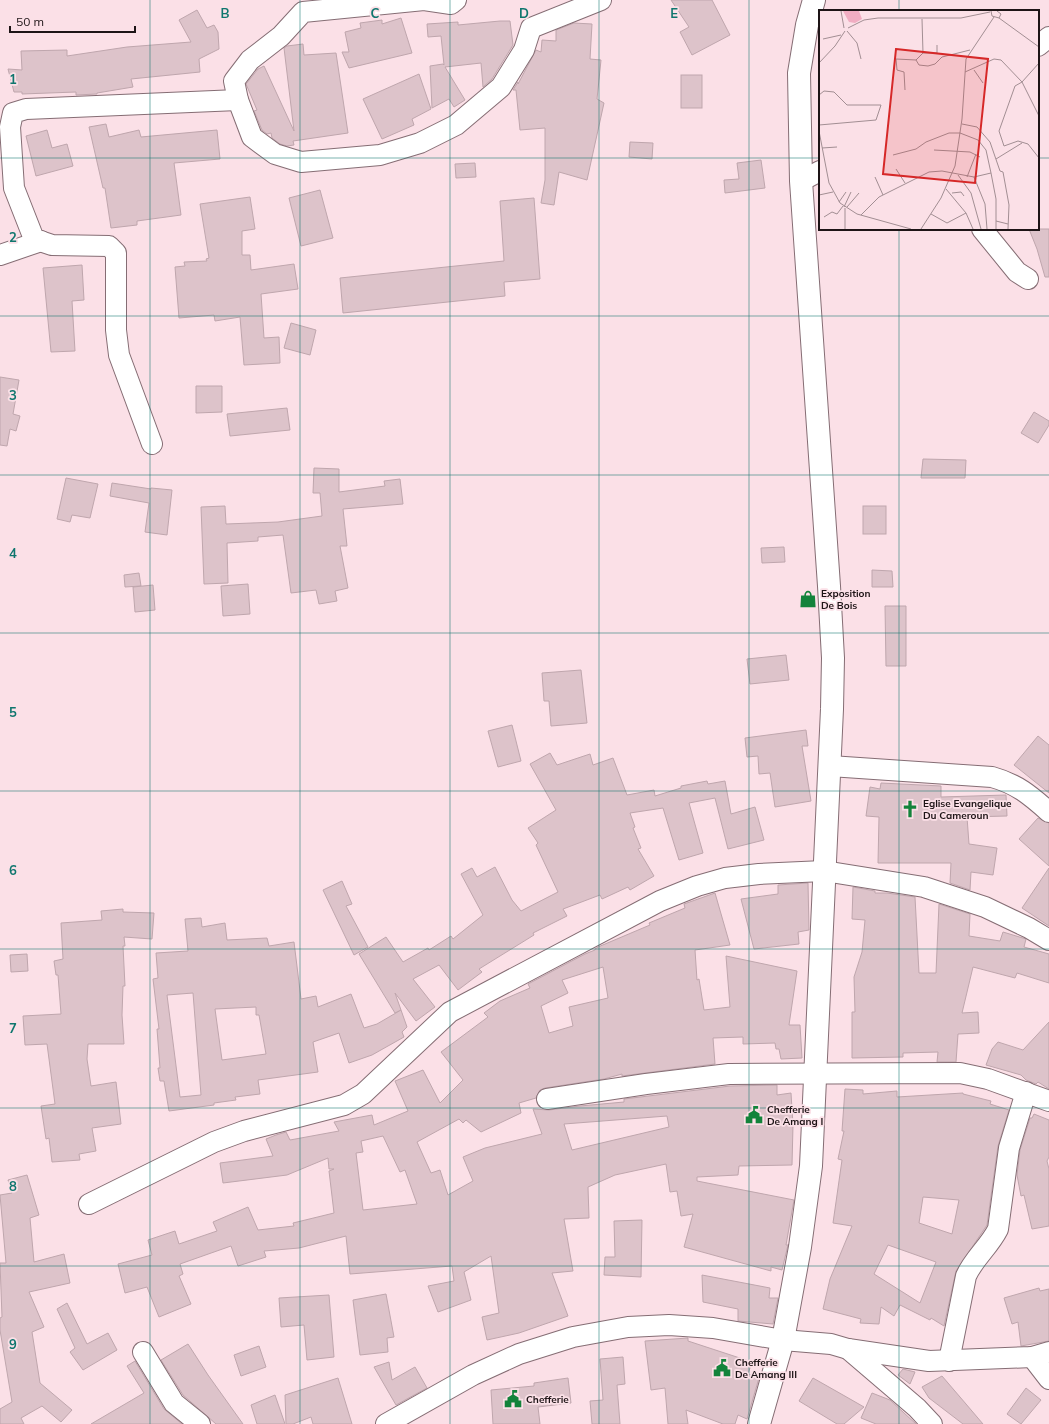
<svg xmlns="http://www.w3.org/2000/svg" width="1049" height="1424" viewBox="0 0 1049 1424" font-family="Mulish,sans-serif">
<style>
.building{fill:#ddc3ca;stroke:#bfa6ad;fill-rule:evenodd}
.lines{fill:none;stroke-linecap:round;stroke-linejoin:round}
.street-casing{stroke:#856d74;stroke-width:22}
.secondary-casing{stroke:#856d74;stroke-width:24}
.street{stroke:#fff;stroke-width:20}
.secondary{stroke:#fff;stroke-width:22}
.grid{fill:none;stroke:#0f766e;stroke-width:1;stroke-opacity:0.55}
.labels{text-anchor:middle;stroke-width:3.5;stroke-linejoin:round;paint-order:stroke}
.poi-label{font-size:10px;font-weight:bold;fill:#1d1416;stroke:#fbe0e7;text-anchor:start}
.inset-road{fill:none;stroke:#a28e93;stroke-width:1}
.view{fill:#d62828;fill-opacity:0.15;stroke:#d62828;stroke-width:2}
.inset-edge{fill:none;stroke:#1d1416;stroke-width:2}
.grid-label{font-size:13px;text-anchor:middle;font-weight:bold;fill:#0f766e;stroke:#fbe0e7;stroke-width:3.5;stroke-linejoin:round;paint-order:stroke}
</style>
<rect width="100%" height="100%" fill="#fbe0e7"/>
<g class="building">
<polygon points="671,0 712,0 730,35 692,55 680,32 689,27"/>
<polygon points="197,10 207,28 214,25 218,32 219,49 199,59 200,72 131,79 133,87 97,93 97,94 76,95 76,92 22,94 22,92 14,92 8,69 22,70 21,51 67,50 67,56 127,47 191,42 179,20"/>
<polygon points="401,18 412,53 349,68 342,52 349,52 345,32 361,28 360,23 382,20 382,24"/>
<polygon points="500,21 510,21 513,45 492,79 483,87 481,63 445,67 465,100 454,107 449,99 432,108 430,66 443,64 444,65 441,36 428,37 427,24 458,22 458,25"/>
<polygon points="574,23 592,24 590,59 601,60 597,99 604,103 587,180 559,172 554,205 541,203 545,180 545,128 520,130 516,90 513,90 518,82 518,84 536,50 541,52 542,40 556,41 556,30"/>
<polygon points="303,44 304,55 336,53 348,133 293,141 294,145 287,146 280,144 272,138 271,133 267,134 262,130 254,111 257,110 246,84 258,69 264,66 294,131 284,48 287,46"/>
<polygon points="419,74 431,109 412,119 414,125 382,139 363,99"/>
<rect x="681" y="75" width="21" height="33"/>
<polygon points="106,124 109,137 139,130 141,137 217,130 220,159 174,163 181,215 137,221 137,225 111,228 105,188 103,188 89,127"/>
<polygon points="47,130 52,148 67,144 73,166 36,176 26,136"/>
<polygon points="630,142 653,143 652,159 629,157"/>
<polygon points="761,160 765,188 725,193 724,180 739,179 737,163"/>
<polygon points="475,163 476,177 456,178 455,164"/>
<polygon points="320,190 333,238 301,246 289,198"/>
<polygon points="250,197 255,229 242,231 242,255 250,255 251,270 294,264 298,289 261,294 264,338 279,337 280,363 244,365 240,317 215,321 214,315 179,318 175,267 185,266 184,262 207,261 206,259 209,258 200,204"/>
<polygon points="534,198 540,279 504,282 505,296 343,313 340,278 504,261 500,201"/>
<polygon points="1029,229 1049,229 1049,277 1045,277 1037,249"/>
<polygon points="82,265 84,300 72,301 75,351 51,352 43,268"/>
<polygon points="291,323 316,330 310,355 284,348"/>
<polygon points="0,377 19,380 13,414 20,416 16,431 10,429 7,446 0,445"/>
<polygon points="196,386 222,386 222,412 196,413"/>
<polygon points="287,408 290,430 230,436 227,414"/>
<polygon points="1034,412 1049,421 1049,425 1038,443 1021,433"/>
<polygon points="923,459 966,460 965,478 921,478"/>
<polygon points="314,468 339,469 339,492 385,486 384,481 400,479 403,504 343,509 347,546 340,546 348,588 335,591 337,601 319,604 316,590 291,593 283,535 258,537 258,541 227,543 228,583 204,584 201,507 225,506 226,524 278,522 322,516 320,493 313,493"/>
<polygon points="66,478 98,484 90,518 72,515 70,522 57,519"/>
<polygon points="112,483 151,489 151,488 172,490 167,535 145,532 149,503 110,496"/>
<rect x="863" y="506" width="23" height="28"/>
<polygon points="784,547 785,562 762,563 761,548"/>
<polygon points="872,570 892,571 893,587 872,587"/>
<polygon points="139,573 141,586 125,587 124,575"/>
<polygon points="248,584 250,614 223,616 221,586"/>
<polygon points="153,585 155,610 135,612 133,587"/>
<polygon points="885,606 906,606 906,666 886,666"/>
<polygon points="786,655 789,680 750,684 747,659"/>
<polygon points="581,670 587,723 551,726 549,701 544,701 542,673"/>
<polygon points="512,725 521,761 498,767 488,731"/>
<polygon points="806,730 808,746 802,746 811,801 775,807 770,773 759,774 758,756 747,757 745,738"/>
<polygon points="1038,736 1049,745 1049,793 1014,765"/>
<polygon points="550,753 557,765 590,754 593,765 613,758 627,795 654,790 655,796 681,788 681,786 707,781 708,784 725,781 731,814 755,807 764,840 728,849 715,798 689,803 703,853 679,860 663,808 630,813 635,827 633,828 641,848 638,849 654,876 630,890 628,887 602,899 600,895 563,909 567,916 533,933 534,935 479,969 482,972 458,990 439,965 413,979 435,1007 416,1021 395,993 401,1010 395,1013 359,954 386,937 403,962 428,948 429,950 451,936 453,939 483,915 461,874 472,868 477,877 495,867 512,900 521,911 558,892 536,845 538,843 528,828 556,810 530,764"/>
<polygon points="881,783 941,786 941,797 1006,795 1007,816 967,817 969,844 997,848 993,875 971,872 970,890 950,883 951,863 878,863 879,817 866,816 870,787 880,789"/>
<polygon points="1038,818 1049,823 1049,866 1019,839"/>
<polygon points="1049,868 1049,926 1022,908"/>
<polygon points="342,881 352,904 346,906 368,947 354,955 323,890"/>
<polygon points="808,883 809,930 798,932 799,944 754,949 741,899 778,894 778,885"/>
<polygon points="853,887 875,891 875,893 887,893 915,897 919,973 936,973 939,904 970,914 969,936 1000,941 1003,932 1026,939 1024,947 1049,954 1049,983 1017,973 1015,978 973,967 962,1013 978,1012 979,1033 958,1034 956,1062 937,1062 938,1052 903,1053 903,1057 852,1058 852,1012 855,1012 854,977 862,952 865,920 852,919"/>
<path d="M715,893L730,945L695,950L697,980L699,979L704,1010L730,1007L726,956L797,971L789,1025H800L802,1058L781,1059L779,1049H776L775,1043L743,1044V1037L713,1038L715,1064L622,1076V1074L604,1079L545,1088L540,1090L536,1098L519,1103L521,1113L481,1132L466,1120L463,1123L459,1119L417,1142L431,1173L440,1170L448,1195L473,1181L463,1157L485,1148L542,1134L533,1109L549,1110L580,1106L624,1102V1099L730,1086L777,1085V1095L791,1093L793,1125L792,1165L739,1166L738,1175L697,1177V1181L794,1200L786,1245H788L782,1270L771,1267V1271L684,1247L693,1214L681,1216L677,1191L670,1192L666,1164L615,1175L588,1187L589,1218L564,1219L573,1271L552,1273L568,1316L519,1333L487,1340L482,1317L499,1313L491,1256L464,1272L471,1300L438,1312L428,1286L454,1281L452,1266L350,1274L346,1236L299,1248L264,1251L266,1257L238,1266L231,1246L180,1264L183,1274L179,1276L191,1304L159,1317L147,1287L125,1293L118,1264L152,1255L148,1240L175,1231L179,1244L217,1231L213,1222L248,1207L258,1230L294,1226L293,1223L334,1213L329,1171L334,1169H329L328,1158L287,1175L223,1183L220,1163L273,1156L266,1139L276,1135L286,1132L290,1140L339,1131L334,1122L372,1115L374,1125L408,1111L395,1081L423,1070L440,1103L463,1080L441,1052L488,1017L484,1013L500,1001L530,988L528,984L585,954L595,950V949L598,947L650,925L649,923L685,908L684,904ZM603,967L608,998L569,1007L573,1026L549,1033L541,1006L568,993L562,980ZM667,1116L669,1127L572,1150L564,1124ZM383,1136L400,1172L405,1170L417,1204L363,1210L356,1153L363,1152L361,1141Z"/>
<polygon points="123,909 123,912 154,913 152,939 124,937 125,946 123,946 125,986 123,986 122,1015 124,1044 88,1044 87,1059 91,1086 116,1082 121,1124 92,1128 96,1151 79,1154 80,1160 52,1162 49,1138 46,1139 41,1106 55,1104 47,1044 25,1045 23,1016 61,1014 58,975 56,975 54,961 63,959 61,923 102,920 101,911"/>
<path d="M201,918L202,927L225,923L227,940L267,938L269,946L294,942L301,999L316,996L318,1007L351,994L364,1028L377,1024L401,1010L407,1027L402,1032L404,1037L372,1055L349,1063L339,1033L313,1042L318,1072L258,1080L260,1094L235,1097L236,1100L214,1103V1105L169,1111L164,1081H160L158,1068H160L157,1029H159L153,979L158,978L156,953L188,951L185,919ZM193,993L201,1095L180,1097L167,995ZM256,1007V1015H259L266,1054L222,1060L215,1009Z"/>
<polygon points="27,954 28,971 11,972 10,955"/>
<polygon points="1049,1022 1049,1089 1038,1082 1036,1084 1026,1080 1021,1075 986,1065 992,1049 998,1042 1023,1050"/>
<path d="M845,1089L863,1090V1094L897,1091V1097L963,1093V1094L991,1101L990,1104L1009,1110L998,1146L987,1225L956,1271L944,1326L931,1318L930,1320L900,1305L894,1316L881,1307L879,1324L860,1323L861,1319L823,1309L830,1279L852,1226L833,1223L842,1160L838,1159L844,1131H842ZM923,1197L959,1200L952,1234L919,1223ZM888,1245L936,1262L920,1303L874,1274Z"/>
<polygon points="1034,1114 1049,1120 1049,1157 1047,1161 1049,1169 1049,1226 1032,1229 1024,1195 1021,1196 1017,1175 1020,1150 1030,1118 1032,1118"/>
<polygon points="27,1175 39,1215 30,1218 34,1262 64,1254 70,1283 29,1292 44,1327 32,1332 40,1383 72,1410 61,1422 42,1406 21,1418 24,1424 0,1424 0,1409 12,1402 0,1330 0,1318 2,1317 0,1263 6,1263 0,1195 12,1193 8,1180"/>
<polygon points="642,1220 641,1277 604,1275 605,1257 615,1257 614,1221"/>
<polygon points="702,1275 770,1288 769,1298 778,1298 773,1324 738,1321 738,1309 703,1302"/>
<polygon points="1039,1288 1040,1291 1049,1289 1049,1341 1021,1346 1018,1322 1012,1324 1004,1298"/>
<polygon points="386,1294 394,1337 387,1338 388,1352 360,1355 353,1300"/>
<polygon points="329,1295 334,1357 307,1360 304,1325 281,1327 279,1298"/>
<polygon points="67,1303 87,1344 108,1333 117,1350 83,1370 70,1352 75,1348 57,1309"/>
<polygon points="688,1338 688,1341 752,1362 748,1374 759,1378 747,1419 738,1415 735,1424 723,1424 686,1410 688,1424 668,1424 665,1388 651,1390 645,1341"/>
<polygon points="188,1344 208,1375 243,1424 216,1424 183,1395 161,1360"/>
<polygon points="259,1346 266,1367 241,1376 234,1355"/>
<polygon points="623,1357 625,1384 617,1385 620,1424 592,1424 590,1401 603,1400 600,1359"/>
<polygon points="135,1361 164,1409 182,1424 91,1424 144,1393 127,1366"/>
<polygon points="389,1362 392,1380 415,1367 427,1388 396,1405 374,1367"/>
<polygon points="903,1369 915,1372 910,1384 898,1375"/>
<polygon points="942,1376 966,1404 983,1424 963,1424 929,1398 922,1387"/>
<polygon points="338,1378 352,1424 313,1424 311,1417 293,1424 286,1424 285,1395"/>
<polygon points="568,1378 571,1403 538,1407 540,1424 493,1424 491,1390 534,1386 534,1383"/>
<polygon points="813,1378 843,1395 864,1407 844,1424 837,1424 799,1401"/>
<polygon points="1026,1388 1041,1400 1021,1424 1007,1414"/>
<polygon points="872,1393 890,1400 916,1424 876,1424 861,1418"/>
<polygon points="275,1395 285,1424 257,1424 251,1405"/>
</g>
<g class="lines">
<g class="street-casing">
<g id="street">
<polyline points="456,0 451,4 424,0 303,12 281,36 250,60 234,81 238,100 252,137 275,154 301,162 380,155 420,143 456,125 501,87 524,50 531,28 601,0"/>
<polyline points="1038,46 1049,37"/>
<polyline points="801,181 820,171"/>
<polyline points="982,229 1017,272 1028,279"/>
<polyline points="0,255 41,241"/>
<polyline points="152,444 119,355 116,330 116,253 109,246 52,245 34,239 14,188 10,127 13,113 26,109 238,100"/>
<path d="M830,766L992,777C1017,784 1030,795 1049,812"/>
<polyline points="547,1099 646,1084 729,1074 960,1073 988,1079 1049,1101"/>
<polyline points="89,1204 214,1142 244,1131 344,1105 363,1094 450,1012 660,901 697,886 725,878 759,874 824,871 924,887 985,907 1029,928 1049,940"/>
<polyline points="848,1349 917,1408 932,1424"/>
<polyline points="143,1352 174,1403 200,1424"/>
<polyline points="1032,1357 1049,1379"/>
<path d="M949,1361L966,1276C974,1258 989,1247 998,1229L1009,1148L1026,1092"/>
<polyline points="386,1424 473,1375 519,1354 573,1337 628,1327 669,1325 713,1328 783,1340 831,1344 848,1349 929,1361 1032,1357 1049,1352"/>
</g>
</g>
<g class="secondary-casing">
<polyline id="secondary" points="759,1424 783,1340 800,1247 811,1166 832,709 833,658 829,586 801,181 799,73 807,25 814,0"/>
</g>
<use href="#street" class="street"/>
<use href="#secondary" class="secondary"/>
</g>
<path class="grid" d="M150,0V1424M300,0V1424M450,0V1424M599,0V1424M749,0V1424M899,0V11M0,158H820M1038,158H1049M899,229V1424M0,316H1049M0,475H1049M0,633H1049M0,791H1049M0,949H1049M0,1108H1049M0,1266H1049"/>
<defs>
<g id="shop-bare" transform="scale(1.38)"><path d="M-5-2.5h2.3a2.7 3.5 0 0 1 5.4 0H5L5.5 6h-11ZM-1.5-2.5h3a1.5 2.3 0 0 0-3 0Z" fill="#13833b" stroke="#fbe0e7" stroke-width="2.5" paint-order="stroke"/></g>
<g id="church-bare" transform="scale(1.38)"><path d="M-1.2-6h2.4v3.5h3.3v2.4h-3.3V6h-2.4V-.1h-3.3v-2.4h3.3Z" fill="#13833b" stroke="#fbe0e7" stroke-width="2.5" paint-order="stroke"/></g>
<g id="civic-bare" transform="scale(1.38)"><path d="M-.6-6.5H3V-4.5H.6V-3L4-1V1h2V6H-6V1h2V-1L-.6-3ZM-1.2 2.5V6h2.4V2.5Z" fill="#13833b" stroke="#fbe0e7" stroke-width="2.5" paint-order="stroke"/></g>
</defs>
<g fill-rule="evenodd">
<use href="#shop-bare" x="808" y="599"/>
<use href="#church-bare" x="910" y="809"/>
<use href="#civic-bare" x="754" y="1115"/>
<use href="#civic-bare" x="722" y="1368"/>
<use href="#civic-bare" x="513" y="1399"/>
</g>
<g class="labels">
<g class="poi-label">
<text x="821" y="597">Exposition<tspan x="821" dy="12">De Bois</tspan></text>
<text x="923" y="807">Eglise Evangelique<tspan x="923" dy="12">Du Cameroun</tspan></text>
<text x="767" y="1113">Chefferie<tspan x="767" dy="12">De Amang I</tspan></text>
<text x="735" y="1366">Chefferie<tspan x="735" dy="12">De Amang III</tspan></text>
<text x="526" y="1403">Chefferie</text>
</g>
</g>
<g transform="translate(819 10)">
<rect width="220" height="220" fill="#fbe0e7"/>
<path d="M24,1H40L43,9L36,13L30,12Z" fill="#f1adc2"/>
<path class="inset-road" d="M22,1L25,18M172,1L173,6L180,8L182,4L178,1M180,8L220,37M103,9L104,43M29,18L45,10L59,8H142L171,2M28,21L38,33L42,49M4,29L22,25M97,50L100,55L109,56L116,54L123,47L151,40M97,50L104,43H118V35M0,53L16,36L26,21M220,53L203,72L196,76L180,121L185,136L199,131L209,134L220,148M155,60L164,73M146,62L175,49L182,50L203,72L220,106M86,80L85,62L78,60L77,49L97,50M0,85L5,81L15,82L28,95H62L57,110L0,115M143,114L158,117L171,132L181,161L184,162L190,195L189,219M0,121L10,173L21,193L38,204L92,219M3,138L18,137M115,140L151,142L161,147M74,145L97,139L107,132L130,123H141L159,130L167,140L172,163L177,189V219M177,149L203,133M77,159L86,173M139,165L152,183L162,219M56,167L64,185M148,167L157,144M155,167L166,194L168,219M133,183L142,182L145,186M0,185L14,182M20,192L27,182M25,197L32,182M28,197L40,183M26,198V219M147,203L154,219M112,204L128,213L147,203L127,179M42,205L60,187L110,162L123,161L155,167L172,163M5,207L13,202L18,204L24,196M177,211L189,214M102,219L122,188L136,156L143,109L147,49L175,7"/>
<path class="view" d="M77,39L169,49L156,173L64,164Z"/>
<rect width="220" height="220" class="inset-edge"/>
</g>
<g class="grid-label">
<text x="225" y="18">B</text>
<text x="375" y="18">C</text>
<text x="524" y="18">D</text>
<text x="674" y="18">E</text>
<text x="13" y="84">1</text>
<text x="13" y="242">2</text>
<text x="13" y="400">3</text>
<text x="13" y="558">4</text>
<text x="13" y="717">5</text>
<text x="13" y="875">6</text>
<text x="13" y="1033">7</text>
<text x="13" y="1191">8</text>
<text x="13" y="1349">9</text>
</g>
<path d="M10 26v6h125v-6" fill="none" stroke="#1d1416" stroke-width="2"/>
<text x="16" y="26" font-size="12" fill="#1d1416" stroke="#fbe0e7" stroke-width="3" paint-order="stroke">50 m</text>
</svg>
